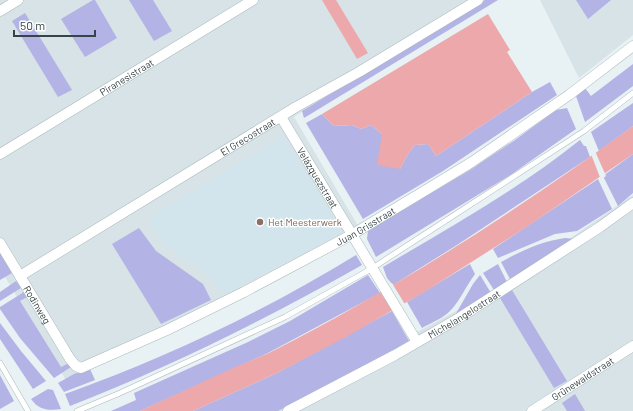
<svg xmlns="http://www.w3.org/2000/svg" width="633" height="411" viewBox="0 0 633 411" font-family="Barlow,sans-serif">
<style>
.residential{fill:#d7e3e7}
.education{fill:#d3e5ec}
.green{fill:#b3b3e6}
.water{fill:#eda8ab}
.pier{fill:#e8f1f3}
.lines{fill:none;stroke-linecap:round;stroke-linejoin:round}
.service-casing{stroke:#abbabe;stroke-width:6}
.minor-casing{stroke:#abbabe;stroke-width:11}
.service{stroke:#fff;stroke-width:5}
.minor{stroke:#fff;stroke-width:10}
.education-dot{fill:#8d6e63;stroke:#fff;stroke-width:1.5}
.labels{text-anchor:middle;stroke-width:3;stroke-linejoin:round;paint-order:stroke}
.street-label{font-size:10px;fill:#374447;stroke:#fff}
.education-label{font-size:10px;fill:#785e54;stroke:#fff;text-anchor:start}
</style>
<rect width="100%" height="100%" fill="#e8f1f3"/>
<g class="residential">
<polygon points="0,0 475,0 378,59 294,117 358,226 301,259 160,328 67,382 0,268"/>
<polygon points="540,0 633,0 633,35 579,78"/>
<polygon points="633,195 633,411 265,411 399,342 495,290"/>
</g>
<polygon class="education" points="284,136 343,231 224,295 212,278 201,268 186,260 160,239 148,218"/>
<g class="green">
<polygon points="93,0 95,0 117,38 85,57 61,19"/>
<polygon points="129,0 153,0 172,31 154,41"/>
<polygon points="485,0 498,0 304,118 302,111"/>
<polygon points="576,0 611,0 588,19"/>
<polygon points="25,13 72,90 58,97 12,21"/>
<polygon points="633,64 633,86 585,122 576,96 585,88 591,96"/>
<polygon points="550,82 557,95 443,171 363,219 306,123 322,114 334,126 352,125 361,129 371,125 382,134 400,169 408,154 415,145 428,144 436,156 532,92"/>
<polygon points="633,103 633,126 599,151 591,132"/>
<polygon points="567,108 576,129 512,174 376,257 367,239 368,230 470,170 515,140 556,110"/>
<path d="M580,140L584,146H586L590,157L457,245L393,285L387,278L383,267C450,227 519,189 580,140Z"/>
<polygon points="633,154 633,193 618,206 603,176"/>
<polygon points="598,179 612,209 577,231 555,234 498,258 493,249"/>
<polygon points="139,228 156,251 203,284 211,300 161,324 112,244"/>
<path d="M565,238L575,239L511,281L501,262C521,251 542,241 565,238Z"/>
<polygon points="0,253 12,273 0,280"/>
<path d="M356,255L362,265C268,318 171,367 70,406L65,394C166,358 265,311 356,255Z"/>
<path d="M470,264L475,274C466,286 460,301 450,311C443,318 431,323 422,328L407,302Z"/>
<polygon points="498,264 507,282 494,290 483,273"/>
<polygon points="368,275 380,293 268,353 140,411 111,411 136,400 134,393 248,342 290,321"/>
<polygon points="480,275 491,293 454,317 473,284"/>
<polygon points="16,281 21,288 0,301 0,292"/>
<polygon points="512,290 567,381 554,388 500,298"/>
<polygon points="24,292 27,297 20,301 61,367 69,363 71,367 54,378 20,338 0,309 0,307"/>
<polygon points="392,311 409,341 367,365 278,411 193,411 277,373"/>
<polygon points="0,323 21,351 46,381 33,389 0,339"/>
<polygon points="90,369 95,380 64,392 58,383 74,374"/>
<polygon points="0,375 14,401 0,409"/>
<path d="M48,389L53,390L61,409C48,411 39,410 31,399Z"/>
<polygon points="575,394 585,411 567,411 562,403"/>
</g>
<g class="water">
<polygon points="322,0 336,0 368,53 357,59"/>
<polygon points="488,14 510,50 507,52 532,92 436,156 428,144 415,145 408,154 400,169 377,165 382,134 371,125 361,129 352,125 334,126 322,114"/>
<path d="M633,126V154L528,226L426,291L346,337L277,373L193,411H140C171,397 202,382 233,368C245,363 257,358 269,353C397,288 518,210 633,126Z"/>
</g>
<g class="pier">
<polygon points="595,151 606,176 601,180 591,154"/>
<polygon points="392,283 406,306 394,313 380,290"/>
</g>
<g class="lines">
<g class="service-casing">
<g id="service">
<polyline points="0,363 28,411"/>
<polyline points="77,411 120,393 285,317 371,269 584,131 633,93"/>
</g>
</g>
<g class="minor-casing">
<g id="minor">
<polyline points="0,11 18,0"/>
<path id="s1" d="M281,117L417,342"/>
<path id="s2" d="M0,154L253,0"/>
<path id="s3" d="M0,243L70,359L76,366L81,368L167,330L244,292L353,234L421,193L472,162L569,95L633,46"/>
<path id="s4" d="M20,276L296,107L359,72L478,0"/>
<path id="s5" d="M288,411L395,355L459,318L600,227L633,203"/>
<path id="s6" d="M532,411L633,346"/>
</g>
</g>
<use href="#service" class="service"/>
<use href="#minor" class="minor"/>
</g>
<circle class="education-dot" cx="260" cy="222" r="4"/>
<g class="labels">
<g class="street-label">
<text dy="4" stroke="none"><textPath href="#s2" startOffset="148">Piranesistraat</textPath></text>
<text dy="4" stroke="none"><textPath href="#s4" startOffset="267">El Grecostraat</textPath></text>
<text dy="4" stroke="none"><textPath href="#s1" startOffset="71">Velázquezstraat</textPath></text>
<text dy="4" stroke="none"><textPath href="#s3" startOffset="468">Juan Grisstraat</textPath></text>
<text dy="4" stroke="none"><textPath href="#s3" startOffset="72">Rodinweg</textPath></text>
<text dy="4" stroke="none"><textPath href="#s5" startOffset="201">Michelangelostraat</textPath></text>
<text dy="4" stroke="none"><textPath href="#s6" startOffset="60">Grünewaldstraat</textPath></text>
</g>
<g class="education-label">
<text x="268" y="226">Het Meesterwerk</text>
</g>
</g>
<path d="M14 30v6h81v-6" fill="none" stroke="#374447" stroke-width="2"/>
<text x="20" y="30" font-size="12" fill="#374447" stroke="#ffffff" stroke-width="3" paint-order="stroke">50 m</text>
</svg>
